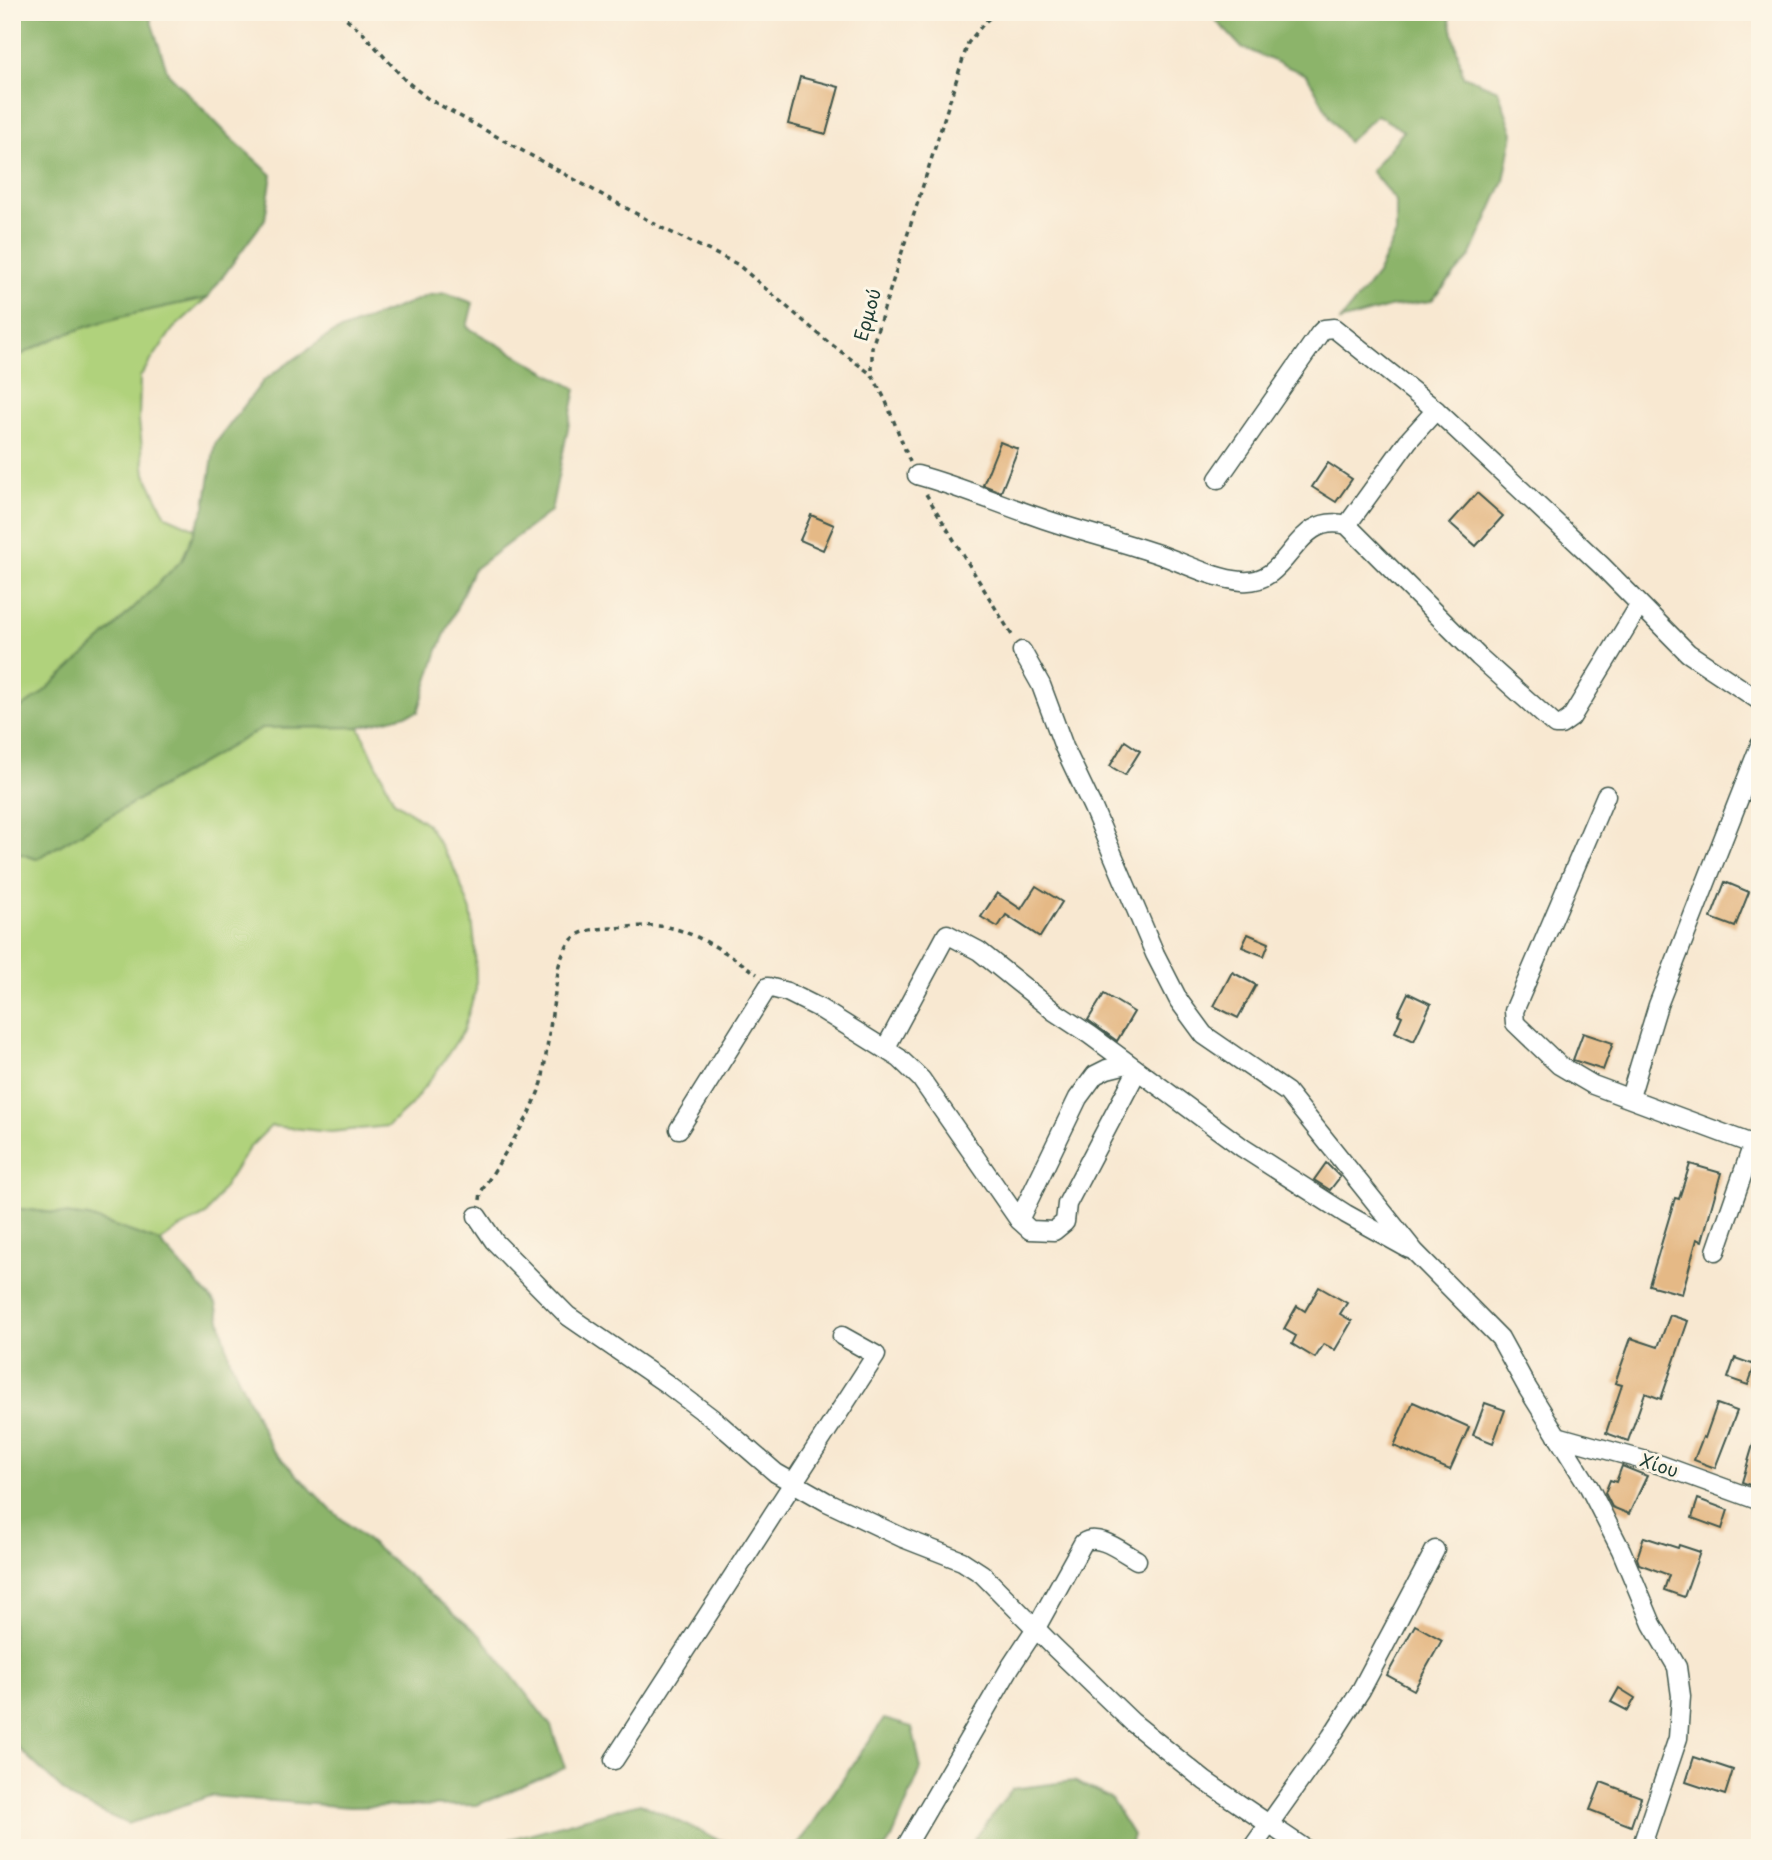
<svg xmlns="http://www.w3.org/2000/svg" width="1772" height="1860" viewBox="0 0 1772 1860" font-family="'Playpen Sans',sans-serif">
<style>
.green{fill:#b0d27b;stroke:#688858;stroke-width:2}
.forest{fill:#8cb46b;stroke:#567850;stroke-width:2}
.building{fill:#e5b986}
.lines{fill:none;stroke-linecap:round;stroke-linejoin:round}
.street-casing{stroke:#40574c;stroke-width:21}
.path{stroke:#40574c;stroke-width:3.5;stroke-dasharray:5 5;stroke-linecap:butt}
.street{stroke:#fff;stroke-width:18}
.labels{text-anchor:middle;stroke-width:6;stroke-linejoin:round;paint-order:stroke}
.street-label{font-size:18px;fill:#1f3d34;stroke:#fcf5e5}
</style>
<rect width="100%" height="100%" fill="#fcf5e5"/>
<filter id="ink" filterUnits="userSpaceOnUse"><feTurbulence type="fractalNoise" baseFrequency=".0143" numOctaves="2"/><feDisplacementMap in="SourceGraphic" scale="14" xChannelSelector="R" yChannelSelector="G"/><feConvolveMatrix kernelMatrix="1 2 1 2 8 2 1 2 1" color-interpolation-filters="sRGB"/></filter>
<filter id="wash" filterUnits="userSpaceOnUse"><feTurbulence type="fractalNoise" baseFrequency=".00686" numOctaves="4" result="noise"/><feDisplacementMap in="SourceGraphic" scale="28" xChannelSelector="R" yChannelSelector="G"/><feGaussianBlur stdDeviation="1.57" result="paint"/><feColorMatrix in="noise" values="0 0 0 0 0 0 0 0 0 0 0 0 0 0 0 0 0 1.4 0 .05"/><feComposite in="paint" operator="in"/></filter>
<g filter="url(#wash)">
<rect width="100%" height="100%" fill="#f8e8d1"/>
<g class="green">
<path d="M207,298L173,329L140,377L139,421L145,474L166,516L196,529L182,560L103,638L40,695L12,714V360C72,324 140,312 207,298Z"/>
<polygon points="359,727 394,801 427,824 453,866 471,911 475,945 476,989 463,1031 439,1068 410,1106 388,1126 331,1132 271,1126 249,1148 206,1215 178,1229 160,1242 89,1217 12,1208 12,851 37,859 262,728"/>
</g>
<g class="forest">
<path d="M12,12H148L168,73L231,138L272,175L265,219L207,298C140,312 72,324 12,360Z"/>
<polygon points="1263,12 1448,12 1463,76 1498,90 1513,133 1504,181 1470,257 1431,301 1389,307 1340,321 1377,274 1396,234 1396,201 1371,171 1404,131 1377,115 1348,142 1330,117 1307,75 1241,47 1212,16"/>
<polygon points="446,293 473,303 467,327 576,389 551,511 473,570 438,650 418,712 359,727 262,728 36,859 12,851 12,714 40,695 103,638 182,560 205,507 215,444 264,380 331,334 429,295"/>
<polygon points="12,1208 89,1217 160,1242 216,1304 230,1360 271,1448 330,1509 482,1637 551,1726 565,1768 477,1805 350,1807 210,1796 128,1824 72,1799 12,1742"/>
<polygon points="884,1719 912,1727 921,1769 892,1838 885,1848 796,1848"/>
<polygon points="1074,1781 1110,1798 1133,1835 1129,1848 968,1848 1012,1789"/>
<polygon points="640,1803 714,1838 746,1848 478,1848"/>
</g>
<g id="blocks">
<g class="building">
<polygon points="800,77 839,87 826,134 788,124"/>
<polygon points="1000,442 1018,449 1001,492 983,485"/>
<polygon points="1328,463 1352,479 1336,502 1312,487"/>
<polygon points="1477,493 1503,516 1476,546 1450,523"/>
<polygon points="811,515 834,525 823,550 800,540"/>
<polygon points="1125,741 1140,751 1125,775 1110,766"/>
<polygon points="1725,882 1749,892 1735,927 1711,918"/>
<polygon points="1036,886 1062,902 1040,937 1006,915 998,927 981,917 997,893 1021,909"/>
<polygon points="1248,934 1269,943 1264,956 1242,947"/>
<polygon points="1232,972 1256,985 1238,1018 1214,1006"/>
<polygon points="1408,993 1431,1004 1414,1041 1395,1032 1402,1016 1398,1014"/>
<polygon points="1104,994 1134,1012 1117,1041 1088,1020"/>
<polygon points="1583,1033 1613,1043 1603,1070 1573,1060"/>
<polygon points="1326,1163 1340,1177 1330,1190 1314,1180"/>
<polygon points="1690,1164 1721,1173 1702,1241 1697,1239 1682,1294 1649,1285 1675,1198 1679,1199"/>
<polygon points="1319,1287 1347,1303 1340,1314 1352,1321 1335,1350 1324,1344 1315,1358 1292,1344 1296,1336 1284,1329 1297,1306 1305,1311"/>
<polygon points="1670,1315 1688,1321 1661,1399 1645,1393 1628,1441 1606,1433 1622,1385 1615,1383 1631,1338 1658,1347"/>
<polygon points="1735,1358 1755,1365 1748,1385 1728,1378"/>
<polygon points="1413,1402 1469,1427 1450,1470 1394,1446"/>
<polygon points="1485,1403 1505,1410 1493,1443 1473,1435"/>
<polygon points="1717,1404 1737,1411 1715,1468 1694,1460 1703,1437 1705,1438"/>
<polygon points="1756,1435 1760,1436 1760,1489 1742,1482"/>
<polygon points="1622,1466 1647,1476 1629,1514 1612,1507 1605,1493 1610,1480 1616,1482"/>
<polygon points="1698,1499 1728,1510 1722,1529 1692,1518"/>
<polygon points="1644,1537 1678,1548 1679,1545 1700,1552 1684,1597 1664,1590 1669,1575 1639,1564 1637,1558"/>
<polygon points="1415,1625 1442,1640 1414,1690 1387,1675"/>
<polygon points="1619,1688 1635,1698 1628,1711 1611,1702"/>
<polygon points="1694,1757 1733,1770 1725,1795 1686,1782"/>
<polygon points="1601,1782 1641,1797 1631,1826 1590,1810"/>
</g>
</g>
</g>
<g filter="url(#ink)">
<use href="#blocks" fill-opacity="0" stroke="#40574c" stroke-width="2"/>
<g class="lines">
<g class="street-casing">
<g id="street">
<path d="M917,475C958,486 997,503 1038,517C1077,531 1117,540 1155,553C1183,562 1213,579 1242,581C1292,585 1292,511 1347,525L1479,657L1555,725H1561L1571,718L1639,606"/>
<polyline points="1218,479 1320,333 1324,329 1334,328 1436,410 1602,566 1688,653 1760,701"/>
<polyline points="1347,525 1408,441 1436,410"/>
<polyline points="1022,651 1041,685 1064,747 1093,808 1155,954 1179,1001 1204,1035 1287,1092 1415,1252 1500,1338 1528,1389 1589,1487 1621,1550 1652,1624 1677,1667 1681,1696 1678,1738 1641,1848"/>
<polyline points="1606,795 1514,1011 1515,1023 1559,1065 1593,1085 1760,1147"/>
<polyline points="885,1049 947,934 979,951 1055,1012 1090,1035 1243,1148 1346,1214 1409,1249"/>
<polyline points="1630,1097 1658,1005 1760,745"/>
<polyline points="679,1129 768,987 787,992 819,1008 899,1058 921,1079 1019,1220 1078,1098 1095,1075 1107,1069 1127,1064"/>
<polyline points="477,1216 494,1241 568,1316 667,1384 717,1422 776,1473 827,1502 903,1538 962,1561 982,1574 1055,1648 1132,1722 1205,1781 1304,1848"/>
<polyline points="1019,1220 1030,1230 1054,1231 1065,1222 1067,1204 1137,1071"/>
<polyline points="1716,1251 1753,1144"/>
<polyline points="1557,1436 1661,1465 1760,1501"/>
<polyline points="614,1760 876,1355 842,1336"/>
<path d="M905,1848L1011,1666L1036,1628L1083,1543C1098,1532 1122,1552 1137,1560"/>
<polyline points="1252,1848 1331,1737 1361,1690 1435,1550"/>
</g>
</g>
<g class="path">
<polyline points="339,12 362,32 405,80 427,98 664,229 737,264 828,342 871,374"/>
<polyline points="910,462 885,399 872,375 872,347 968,43 984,23 996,12"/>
<polyline points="926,494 1013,637"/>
<path d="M480,1200L481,1192L530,1113L542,1083L559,965C570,931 582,929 616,928C630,927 645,925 659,926C691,928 732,956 757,974"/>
</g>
<use href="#street" class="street"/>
</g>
</g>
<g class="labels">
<g class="street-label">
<text transform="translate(868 315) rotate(-74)" y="6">Ερμού</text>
<text transform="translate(1659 1466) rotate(18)" y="6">Χίου</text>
</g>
</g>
<rect width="1772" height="1860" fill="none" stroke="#fcf5e5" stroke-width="42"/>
</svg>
